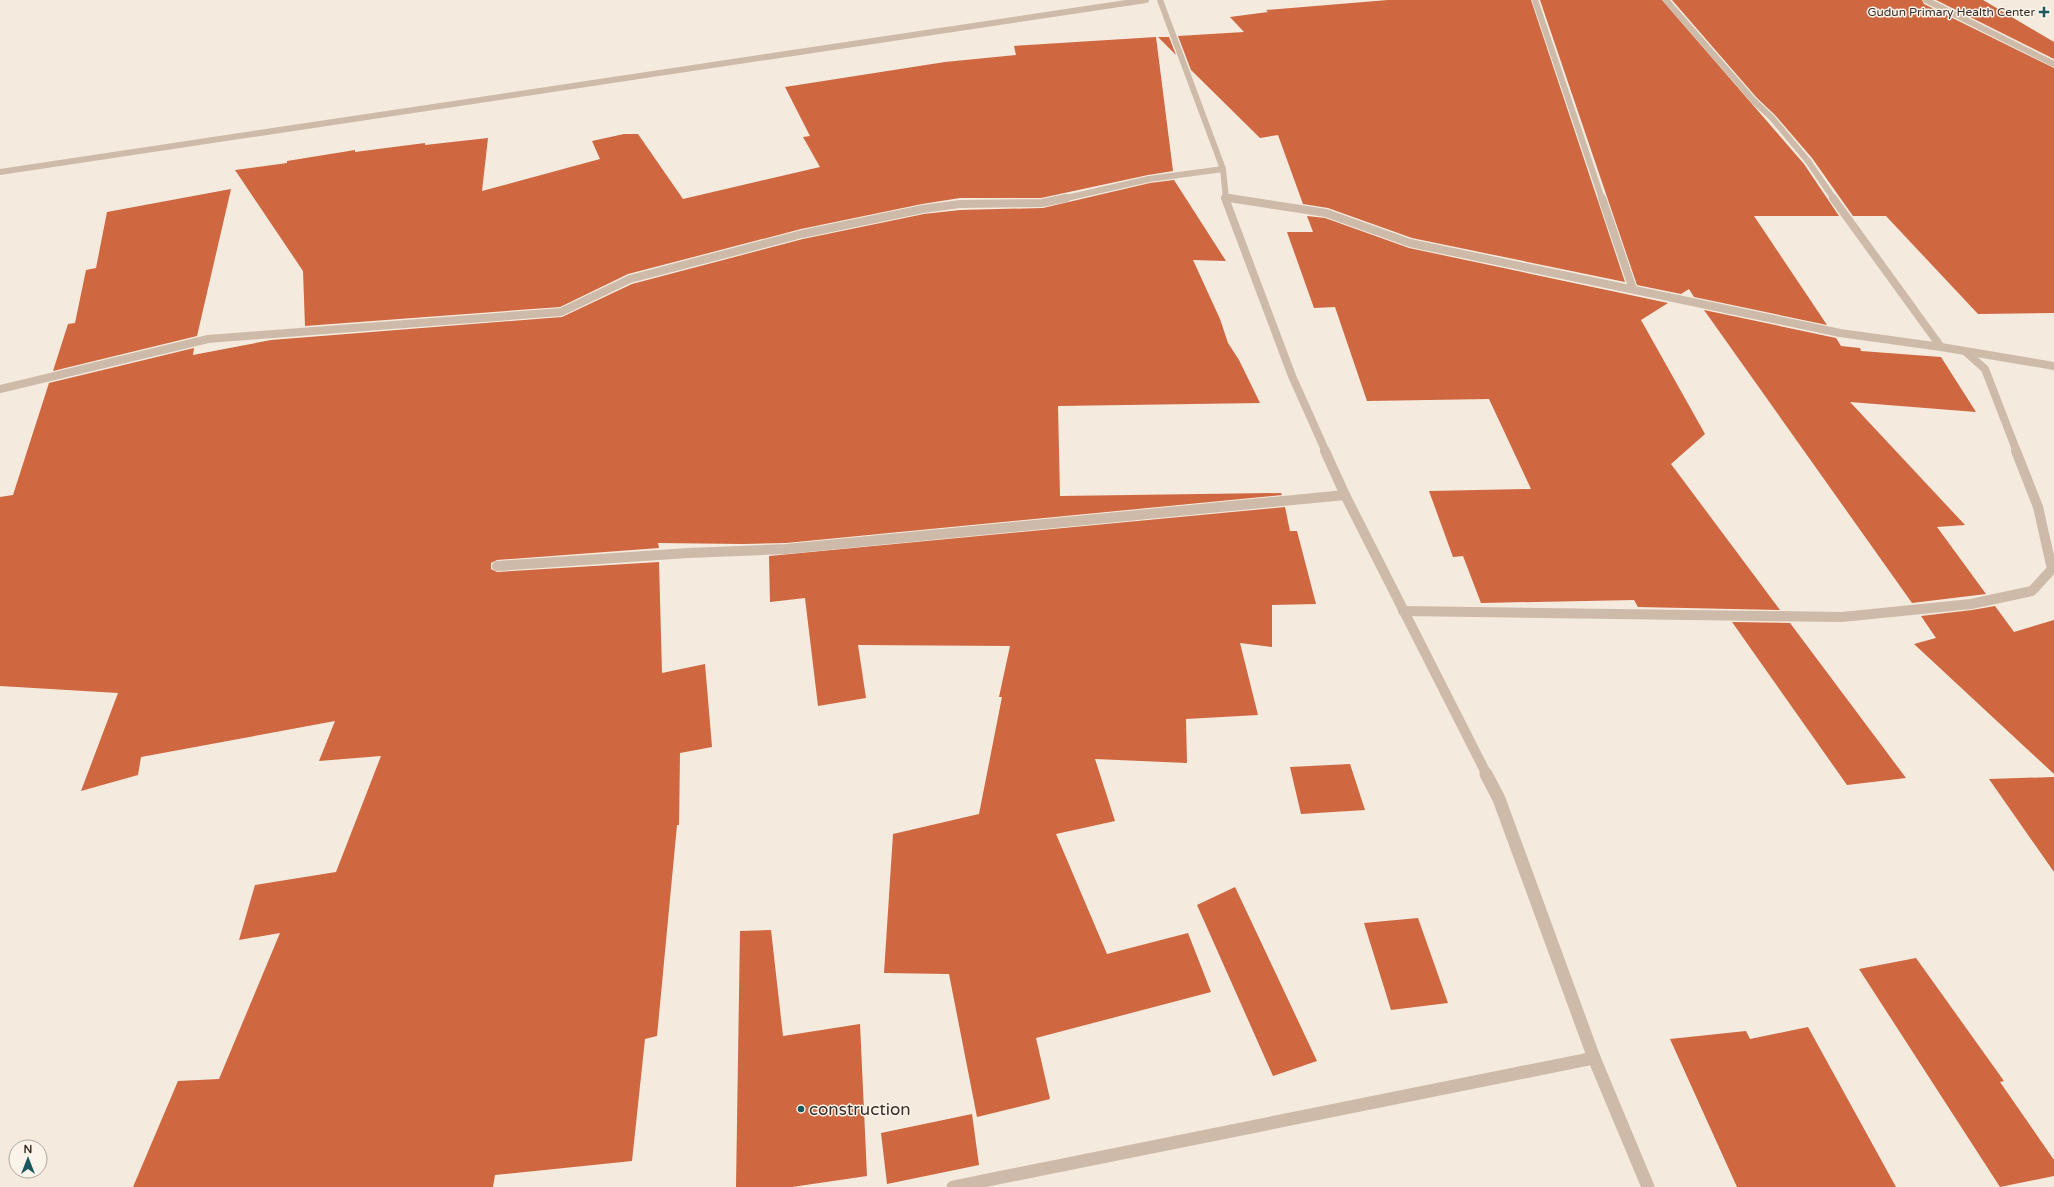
<svg xmlns="http://www.w3.org/2000/svg" width="2054" height="1187" viewBox="0 0 2054 1187" font-family="'Varela Round',sans-serif">
<style>
.building{fill:#cf6740}
.lines{fill:none;stroke-linecap:round;stroke-linejoin:round}
.minor-far3{stroke:#cebaa8;stroke-width:6}
.minor-far2{stroke:#cebaa8;stroke-width:8}
.minor-far1{stroke:#cebaa8;stroke-width:10}
.minor{stroke:#cebaa8;stroke-width:13}
.poi-dot{fill:#1a585f;stroke:#fbf4ea;stroke-width:1.5}
.labels{text-anchor:middle;stroke-width:3;stroke-linejoin:round;paint-order:stroke}
.far-poi-label{font-size:12px;fill:#3a2e29;stroke:#fbf4ea;text-anchor:end}
.near-poi-label{font-size:17px;fill:#3a2e29;stroke:#fbf4ea;text-anchor:start}
</style>
<rect width="100%" height="100%" fill="#f4eadd"/>
<g class="building">
<polygon points="1388,0 1531,0 1625,282 1412,238 1328,208 1303,204 1278,135 1260,138 1191,70 1178,36 1244,32 1230,17 1268,12 1266,10"/>
<polygon points="1540,0 1662,0 1804,164 1839,216 1754,216 1827,325 1694,297 1689,289 1681,294 1637,285"/>
<polygon points="1672,0 1922,0 1924,4 2054,68 2054,313 1978,314 1886,216 1853,216 1812,158 1775,115 1757,98"/>
<polygon points="1936,0 1983,0 2054,42 2054,59"/>
<polygon points="1156,37 1173,171 1148,175 1041,198 960,198 922,204 801,229 628,274 560,307 305,326 303,271 235,170 287,163 287,161 355,150 355,152 425,143 425,145 488,138 482,191 600,159 592,141 624,134 638,134 683,199 820,167 803,137 810,136 785,87 945,62 1016,55 1014,46"/>
<polygon points="1158,37 1169,37 1176,55"/>
<polygon points="1174,180 1226,261 1193,260 1220,319 1228,343 1239,360 1260,403 1058,406 1060,496 1281,493 1282,495 786,543 743,544 658,543 659,548 497,560 491,563 491,569 497,572 659,562 662,673 705,664 712,747 680,753 679,825 677,825 657,1036 645,1039 632,1161 495,1175 493,1187 133,1187 178,1081 219,1079 280,933 239,940 255,885 336,872 381,756 319,761 335,721 141,757 138,775 81,791 118,693 0,686 0,497 13,495 49,383 194,348 193,355 271,340 562,317 632,284 803,239 924,214 960,210 1043,208 1150,183"/>
<polygon points="231,189 197,336 53,371 68,324 75,323 86,270 96,268 107,212"/>
<polygon points="1307,216 1325,218 1409,248 1668,303 1641,320 1705,434 1671,464 1780,610 1638,607 1634,600 1481,603 1463,556 1453,557 1429,491 1531,489 1489,399 1367,401 1335,307 1314,308 1287,232 1313,232"/>
<polygon points="1704,310 1836,338 1841,346 1860,348 1861,351 1941,357 1976,412 1850,402 1965,525 1937,527 1986,594 1912,603"/>
<polygon points="1285,507 1290,531 1297,531 1316,604 1272,605 1272,647 1240,643 1258,715 1186,719 1187,763 1095,759 1115,821 1056,834 1107,954 1188,933 1211,992 1036,1038 1050,1099 977,1117 949,974 884,973 893,834 979,814 1002,697 999,697 1010,646 858,645 866,698 818,706 805,598 770,602 769,556"/>
<polygon points="1995,606 2014,632 2054,620 2054,774 1914,644 1936,638 1921,616 1972,610"/>
<polygon points="1732,622 1790,623 1906,778 1847,785"/>
<polygon points="1350,764 1365,810 1301,814 1290,767"/>
<polygon points="2054,777 2054,872 1989,779"/>
<polygon points="1235,887 1317,1061 1273,1076 1197,905"/>
<polygon points="1418,918 1448,1003 1391,1010 1364,923"/>
<polygon points="771,930 783,1036 860,1024 867,1176 792,1187 736,1187 740,931"/>
<polygon points="1916,958 2004,1081 2000,1082 2054,1160 2054,1176 2000,1187 1859,969"/>
<polygon points="1808,1027 1896,1187 1737,1187 1670,1039 1746,1031 1750,1039"/>
<polygon points="972,1114 979,1165 887,1184 881,1133"/>
</g>
<g class="lines">
<g class="minor-far3">
<polyline points="1160,0 1223,169 1226,199"/>
<polyline points="1535,0 1602,199"/>
<polyline points="1666,0 1754,101 1772,118 1808,161 1834,199"/>
<polyline points="1926,0 2054,64"/>
<polyline points="0,172 1146,0"/>
<polyline points="1225,197 1235,199"/>
<polyline points="1062,199 1149,179 1223,169"/>
</g>
<g class="minor-far2">
<polyline points="1225,198 1292,376 1326,452"/>
<polyline points="1229,198 1326,213 1410,243 1840,333 1941,347 2054,366"/>
<polyline points="1602,198 1633,289"/>
<polyline points="1833,198 1941,347"/>
<polyline points="1966,352 1985,369 2017,452"/>
<polyline points="0,389 208,339 561,312 630,279 802,234 923,209 960,204 1042,203 1066,198"/>
</g>
<g class="minor-far1">
<polyline points="1325,451 1345,495 1487,775"/>
<polyline points="497,566 688,553 786,549 1345,495"/>
<polyline points="1403,611 1842,617 1971,604 2032,591 2052,569 2038,507 2016,451"/>
</g>
<g class="minor">
<polyline points="1486,774 1499,799 1594,1058 1648,1187"/>
<polyline points="953,1187 1594,1058"/>
</g>
</g>
<g class="poi-dot">
<path d="M2042 6h4v4h4v4h-4v4h-4v-4h-4v-4h4z"/>
<circle cx="801" cy="1109" r="4"/>
</g>
<g class="labels">
<g class="far-poi-label">
<text x="2035" y="16">Gudun Primary Health Center</text>
</g>
<g class="near-poi-label">
<text x="809" y="1115">construction</text>
</g>
</g>
<g transform="translate(28 1159)"><circle r="19" fill="#fbf4ea" stroke="#aea59d"/>
<path d="M0-3L7 15L0 10L-7 15Z" fill="#1a585f"/>
<text y="-6" font-size="11" font-weight="bold" text-anchor="middle" fill="#3a2e29">N</text>
</g>
</svg>
